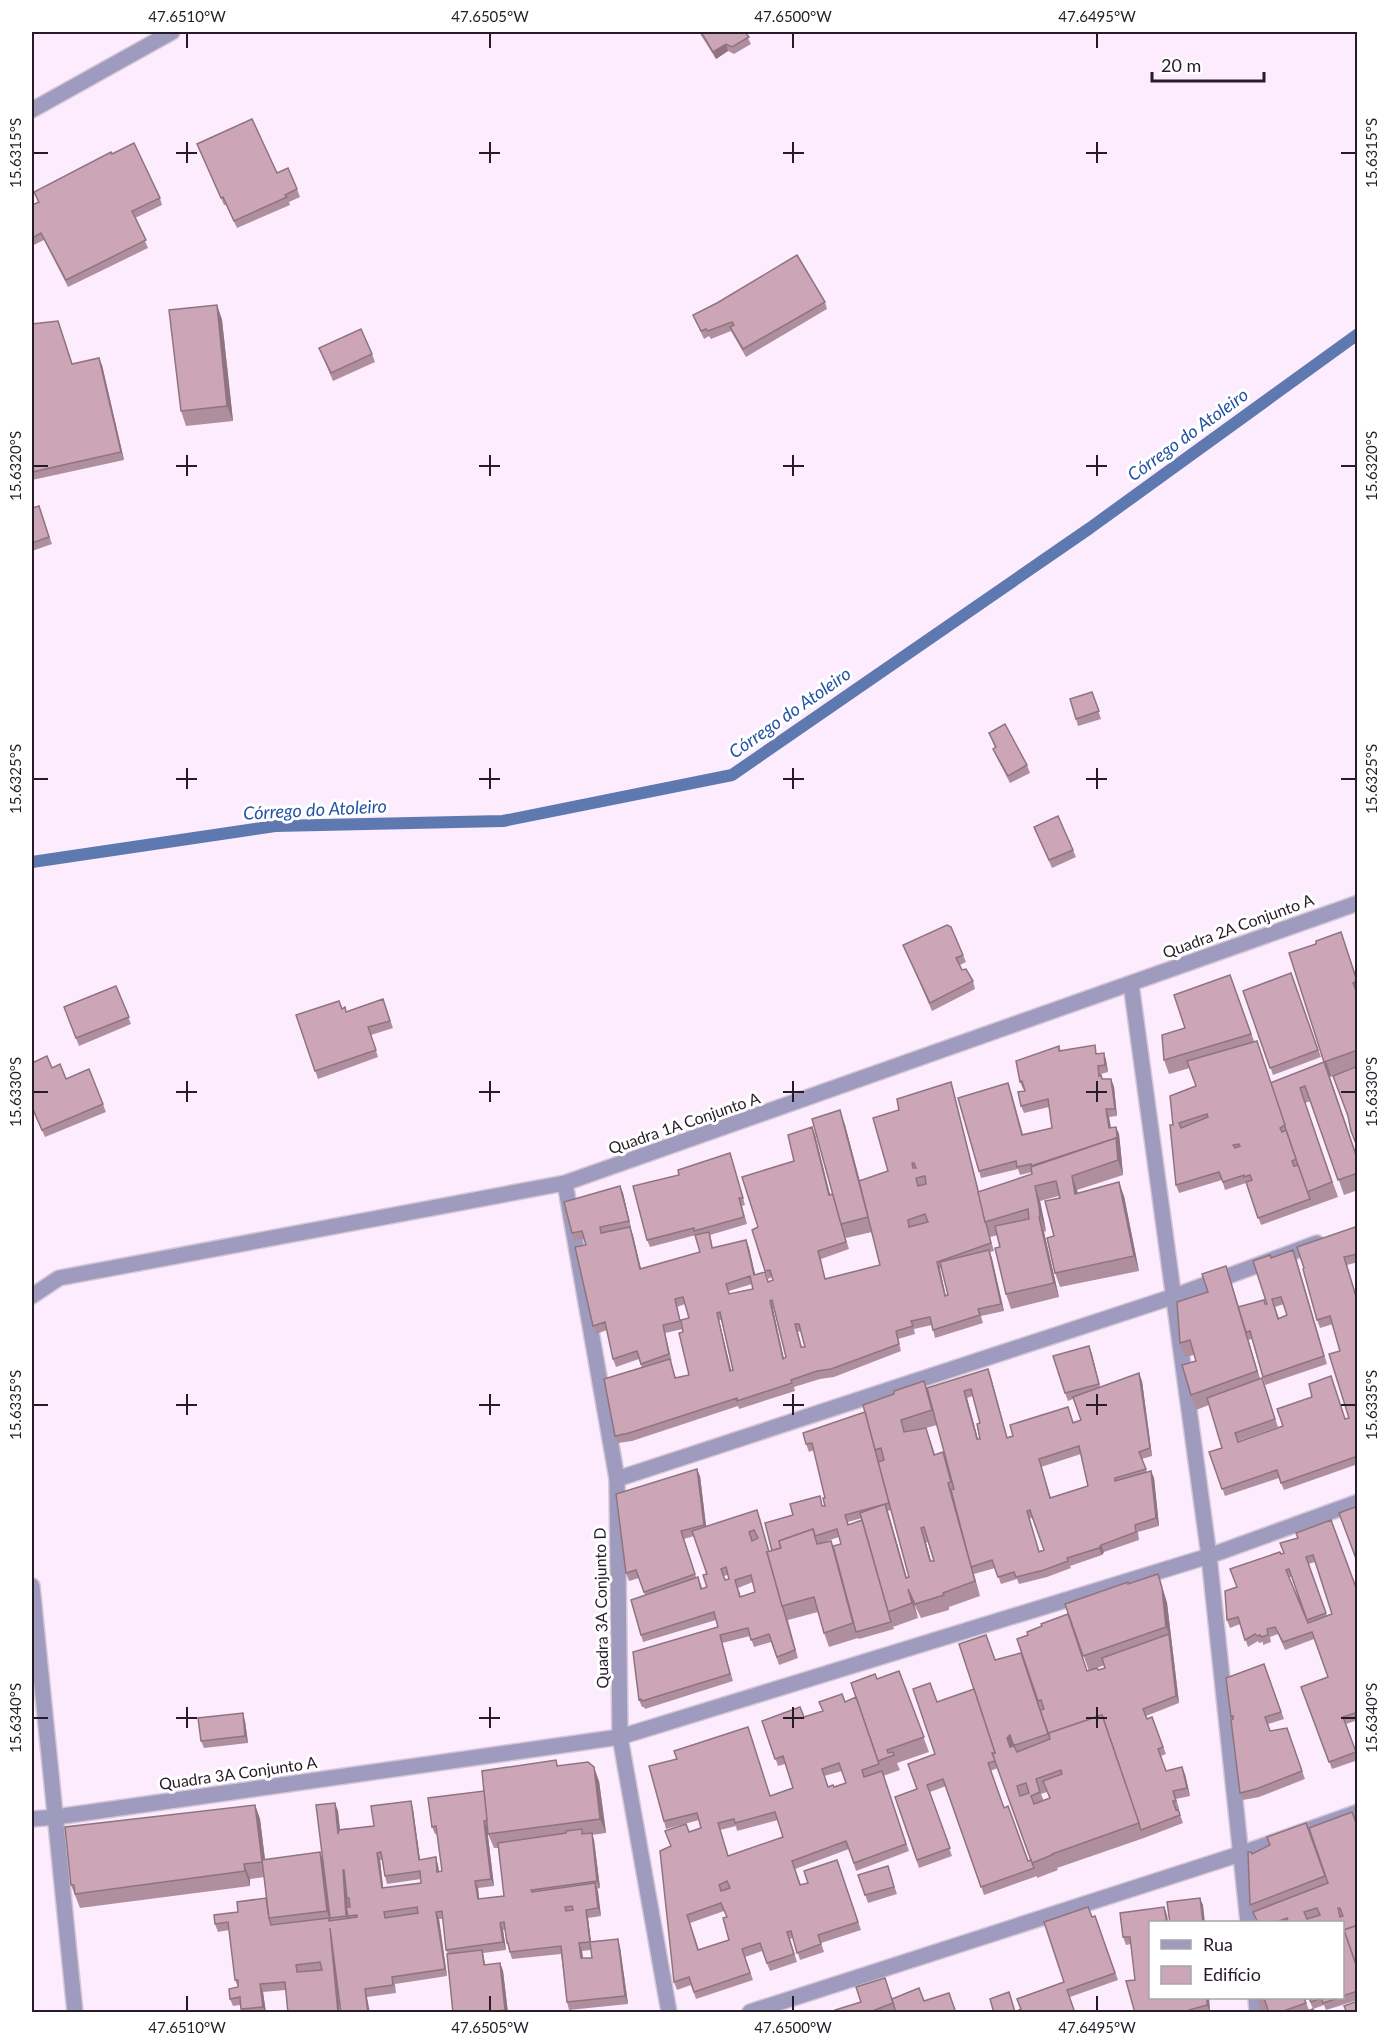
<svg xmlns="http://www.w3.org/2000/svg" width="1389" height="2044" viewBox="0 0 1389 2044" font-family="Lato,sans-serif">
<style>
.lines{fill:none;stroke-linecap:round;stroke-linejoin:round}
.stream{stroke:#5e79af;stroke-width:12}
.minor-casing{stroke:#d5c7d7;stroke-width:18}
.minor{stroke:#9f9bbe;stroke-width:15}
.wall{fill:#af8f9d;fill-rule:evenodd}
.shaded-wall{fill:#8f747f}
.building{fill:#cca6b6;stroke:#8f747f;stroke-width:1.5;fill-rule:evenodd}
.ticks{fill:none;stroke:#251c27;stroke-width:2}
.labels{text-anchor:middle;stroke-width:6;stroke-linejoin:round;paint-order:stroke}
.street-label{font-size:16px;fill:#251c27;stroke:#fff}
.water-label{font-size:18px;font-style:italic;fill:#2352a7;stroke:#fff}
.neatline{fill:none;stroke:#251c27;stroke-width:2}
.ticks-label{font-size:15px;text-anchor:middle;fill:#251c27}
</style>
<rect width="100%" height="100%" fill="#fcecfe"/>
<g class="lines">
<polyline class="stream" points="32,862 275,826 503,821 732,775 1090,528 1358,334"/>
<g class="minor-casing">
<g id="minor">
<polyline points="32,110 172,32"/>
<polyline points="1131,984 1209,1556 1248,1922"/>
<polyline points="565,1183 617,1479 620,1737 669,2012"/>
<polyline points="32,1296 59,1278 565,1183 1358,903"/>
<polyline points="617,1479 1172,1297 1317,1243"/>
<polyline points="32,1586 75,2012"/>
<polyline points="32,1819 56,1817 620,1737 1209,1556 1358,1502"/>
<polyline points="1256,1998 1257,2012"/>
<polyline points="750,2012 1240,1854 1358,1812"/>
</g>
</g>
<use href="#minor" class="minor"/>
</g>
<g class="wall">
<polygon points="699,32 745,32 751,44 734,54 728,51 716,59"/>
<polygon points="197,144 277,173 297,189 300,197 289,202 290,205 237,228 226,205 224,205"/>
<polygon points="112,154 160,198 162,205 135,218 148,248 68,287 44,240 32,246 32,205 38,202 34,192"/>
<polygon points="825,302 827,309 746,357 731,331 711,339 709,336 704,339 693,315"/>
<polygon points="217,305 222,320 233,421 186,426 181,411"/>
<polygon points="32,324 72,364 102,365 124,460 32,480"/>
<polygon points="319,348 372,354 375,362 333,381"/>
<polygon points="39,506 52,544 32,551 32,508"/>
<polygon points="1092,692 1101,719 1078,726 1076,719"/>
<polygon points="989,733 1027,765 1030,773 1010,783 996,756 993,749 995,748"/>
<polygon points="1034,827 1073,850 1076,857 1052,868"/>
<polygon points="1341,932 1358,981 1358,1149 1352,1068 1330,1077 1358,1159 1358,1190 1344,1195 1311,1101 1305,1103 1338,1197 1261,1225 1246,1183 1225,1190 1222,1180 1179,1193 1176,1185 1173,1125 1196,1086 1190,1068 1169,1074 1164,1060 1185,1028 1230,975 1254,1041 1271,1083 1324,1062 1316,944"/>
<polygon points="903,945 963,955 966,962 960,965 962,970 973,981 975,989 932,1011"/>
<polygon points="1291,973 1321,1057 1273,1075 1243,991"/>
<polygon points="116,986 131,1024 79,1046 64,1007"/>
<polygon points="383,999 393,1028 371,1035 378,1057 318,1079 296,1015 342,1009 347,1012"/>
<path d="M1059,1046L1061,1051L1097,1053H1104L1106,1060L1108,1072L1101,1074V1075L1103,1079H1111L1114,1087L1117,1116L1109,1117L1111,1128L1116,1127L1119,1134L1123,1175L1077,1190L1078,1194L1124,1196L1139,1271L1060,1287L1055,1273L1054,1236L1059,1196L1040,1201L1044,1220L1046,1231L1044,1232L1059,1297L1011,1309L1006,1294L1000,1247L998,1235L990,1237L989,1234L994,1251L990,1252L1004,1311L981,1316L983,1323L935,1338L932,1325L914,1329L915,1334L898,1339L901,1351L834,1377L820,1379L794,1387L795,1391L739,1409L738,1406L632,1441L618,1443L615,1436L642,1368L639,1359L616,1367L613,1359L607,1330L596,1334L593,1326L586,1245L584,1239L574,1241L572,1233L620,1186L623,1193L631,1228L630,1229L641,1269L700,1252L696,1235L650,1247L647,1240L679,1175L730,1153L745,1205L742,1206L747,1224L710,1235L713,1248L746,1240L749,1248L755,1275L768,1282L773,1280L772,1277L768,1279L752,1230L758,1227L812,1127L830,1195L833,1194L845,1125L860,1181L888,1171L899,1110L951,1082L953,1089L979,1192L1032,1174V1172L1020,1175L1018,1169L981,1178L979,1171L1011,1091L1023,1134L1052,1128L1049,1107L1024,1113L1021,1106L1025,1091L1024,1089H1023L1020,1082ZM872,1232L880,1265L825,1279L821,1259L849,1249L845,1236L846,1238ZM941,1268L948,1295L946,1296L940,1269ZM752,1284L753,1289L730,1294L729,1291ZM685,1304L689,1318L682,1327L677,1307ZM774,1308L786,1357L784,1358L773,1309ZM719,1320H721L733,1370H731ZM683,1329L689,1375L676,1378L671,1362L665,1333ZM801,1331L805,1347H802L798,1332Z"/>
<polygon points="32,1063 52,1068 66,1079 89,1069 106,1112 45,1137 32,1109"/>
<path d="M1358,1226V1262L1347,1265L1358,1301V1464L1284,1490L1279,1478L1225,1496L1209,1452L1222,1448L1209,1405L1196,1410L1191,1395L1196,1361L1194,1355L1185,1357L1180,1343L1208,1292L1226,1266L1239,1307L1265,1304H1267L1271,1258L1296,1257L1327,1364L1265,1385L1252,1339L1248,1340L1260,1379L1262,1378L1278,1427L1238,1441V1442L1349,1418L1340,1351L1333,1324L1320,1328L1317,1320ZM1284,1304L1287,1315L1279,1318L1275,1307Z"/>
<path d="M1089,1346L1100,1387L1142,1381L1152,1456L1142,1459L1147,1472L1151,1471L1154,1478L1159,1526L1138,1532L1139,1540L1104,1552L1102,1555L1070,1566L1071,1568L1047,1577L1019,1584L1017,1579L1001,1584L995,1568L974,1574L980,1596L949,1607V1610L921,1618L914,1604L918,1618L893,1627V1625L894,1629L859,1639L858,1638L829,1647L824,1633L818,1612L788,1620L798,1658L779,1665L771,1642L754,1647L750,1636L722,1643L733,1681L645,1709L644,1707H642L639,1700L718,1627L716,1620L643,1642L641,1635L645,1595L639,1578L629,1581L626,1573L700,1476L706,1527L760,1518L769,1552L772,1551L825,1506V1498L814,1450L809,1452L806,1444L865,1412L927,1388L988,1369L1007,1437L1081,1420L1073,1399L1068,1401L1065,1393ZM973,1396L980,1423V1439H978L967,1398ZM937,1425L946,1458L935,1454L926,1428ZM1081,1454L1088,1486L1051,1498L1041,1467ZM891,1510L909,1577L907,1578L888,1511ZM862,1518V1520L849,1525L848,1522ZM1032,1518L1044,1550L1039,1551L1029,1519ZM694,1536L707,1574V1587L702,1589L701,1584L696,1577L684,1539ZM839,1537L841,1544L834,1548L831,1541L818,1544ZM928,1542L934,1561H931L926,1543ZM728,1575L729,1579L725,1580L724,1576ZM753,1582L755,1592L741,1597L738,1588Z"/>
<path d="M1298,1538L1358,1593V1720L1346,1724L1358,1756V1760L1332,1769L1301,1687L1328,1677L1314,1639L1285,1650L1278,1634L1270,1637L1271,1642L1263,1645V1642L1259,1643L1258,1641L1248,1647L1240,1624L1230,1628L1227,1620L1236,1587L1281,1554L1284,1553ZM1315,1562L1332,1614L1327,1616L1308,1564ZM1289,1577H1292L1308,1623Z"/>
<path d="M1128,1584L1163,1589L1167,1603L1179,1703L1146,1716L1147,1719L1152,1717L1166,1754L1161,1756L1166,1771L1185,1774L1190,1796L1176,1799L1179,1808L1176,1809V1810L1178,1809L1183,1823L1144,1838L1057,1868L1058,1870L1037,1878V1876L984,1895L946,1786L930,1792L952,1856L919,1868L895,1797L917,1789L935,1754L937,1702L974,1689L995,1660L1089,1671L1065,1604ZM1105,1665V1668L1098,1670L1097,1668ZM998,1768L1031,1860L1028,1861L1004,1808L990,1771ZM1047,1792L1050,1799L1044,1801L1041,1794Z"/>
<polygon points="1264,1664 1284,1719 1268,1724 1270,1731 1287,1728 1305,1779 1259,1797 1243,1800 1240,1793 1231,1717"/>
<path d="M899,1671L929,1752L897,1763L900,1770L883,1776L909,1851L856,1871L849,1849L795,1869L801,1885L808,1883L837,1860L861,1930L821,1943L824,1952L800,1960L793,1938L790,1939L797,1962L770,1971L762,1951L745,1957L753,1980L696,1999L691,1985L677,1990L674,1982L671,1846L701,1828L699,1820L666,1829L649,1766L770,1796L793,1788L785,1764L778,1766L762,1721L804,1717L823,1711L856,1697L877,1679ZM842,1771L846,1783L834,1787H828L824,1776ZM778,1820L783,1837L728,1856L720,1830L736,1826L737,1831ZM724,1911L727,1917L729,1940L699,1950L690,1923Z"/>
<polygon points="245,1721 248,1743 204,1748 201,1741"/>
<path d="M556,1760L558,1766L599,1781L606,1833L592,1835L594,1840L600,1888L597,1889L601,1916L588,1918L591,1942L620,1947L628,2004L569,2010L567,2002L561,1954L512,1959L507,1943L505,1930H503L506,1950L483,1953L485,1965L500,1963L503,1971L508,2013H453L448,1954L446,1950L443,1919H439L447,1976L395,1984L396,1993L367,1997L337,1982L286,1990L263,1992L266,2013H242L240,2005L233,2006L230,1999L238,1987L235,1980L229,1930L218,1932L215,1924L266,1898L264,1877L250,1879V1886L80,1908L71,1885L255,1805L260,1819L265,1859H322L338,1811L340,1829L374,1826L411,1801L413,1809L420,1859L438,1865L439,1872L442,1871L437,1834H435L432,1827L484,1791ZM487,1828H488V1834L494,1848H498L504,1896L479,1899L478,1888L494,1886ZM380,1860H382L385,1876L387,1884L421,1879V1883L383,1888ZM591,1950L592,1958H583L582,1951Z"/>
<polygon points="1306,1823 1325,1877 1358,1827 1358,2000 1326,2010 1324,2005 1313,2009 1309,1999 1305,2000 1309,2010 1314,2013 1269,2013 1269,2012 1262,2013 1257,1998 1342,1998 1342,1923 1258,1923 1256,1919 1255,1919 1250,1905 1252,1854 1270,1845"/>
<polygon points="890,1873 897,1894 868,1903 858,1875"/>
<polygon points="1164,1907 1167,1915 1168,1923 1150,1923 1150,1998 1209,1998 1210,2012 1135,2013 1126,1981 1135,1980 1131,1944 1126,1945 1123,1937 1120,1913"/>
<polygon points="1095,1916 1118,1980 1070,1997 1015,2012 1021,2009 1064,1982 1092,1917"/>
<polygon points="885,1978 896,2011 890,2013 836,2013 861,2002"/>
</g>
<g class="shaded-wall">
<polygon points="726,44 728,51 716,59 713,52"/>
<polygon points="217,305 222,320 233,421 227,406"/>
<polygon points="99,358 102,365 124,460 121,452"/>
<polygon points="1104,1053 1106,1060 1108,1072 1105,1065"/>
<polygon points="1326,1061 1331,1076 1330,1077 1324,1062"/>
<polygon points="1111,1079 1114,1087 1117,1116 1115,1109"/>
<polygon points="1106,1109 1109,1117 1112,1136 1109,1128"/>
<polygon points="840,1110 845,1125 873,1232 868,1217"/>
<polygon points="812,1127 815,1134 832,1202 829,1195"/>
<polygon points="1116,1127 1119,1134 1121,1153 1118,1145"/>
<polygon points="1116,1138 1121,1153 1123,1175 1118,1160"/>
<polygon points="1072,1176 1077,1190 1080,1209 1075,1194"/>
<polygon points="1119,1182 1124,1196 1139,1271 1134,1256"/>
<polygon points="620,1186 623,1193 631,1228 629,1221"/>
<polygon points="1035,1186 1040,1201 1046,1231 1040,1216"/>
<polygon points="1039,1217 1044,1232 1059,1297 1054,1283"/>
<polygon points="630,1227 633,1235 643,1277 640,1269"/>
<polygon points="746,1240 749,1248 757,1282 754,1275"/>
<polygon points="989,1250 992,1258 1004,1311 1001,1304"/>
<polygon points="937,1262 940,1269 947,1304 945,1296"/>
<polygon points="1226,1266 1231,1281 1262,1386 1257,1371"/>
<polygon points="770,1301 773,1309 785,1366 783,1359"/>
<polygon points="717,1313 719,1320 733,1378 730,1371"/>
<polygon points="663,1325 665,1333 672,1362 669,1354"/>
<polygon points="1089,1346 1092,1354 1101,1391 1099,1384"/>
<polygon points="988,1369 991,1377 1009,1445 1007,1438"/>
<polygon points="1139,1373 1142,1381 1152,1456 1150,1448"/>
<polygon points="964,1391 967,1398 980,1447 977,1439"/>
<polygon points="697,1469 700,1476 707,1533 704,1525"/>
<polygon points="1151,1471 1154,1478 1159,1526 1156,1518"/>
<polygon points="948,1483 953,1498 971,1567 980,1596 975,1581"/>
<polygon points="885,1504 890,1519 911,1593 906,1578"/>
<polygon points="921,1528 926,1543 935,1576 930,1561"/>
<polygon points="1101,1545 1104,1552 1102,1555 1099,1548"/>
<polygon points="1158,1574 1167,1603 1179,1703 1176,1696 1169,1634 1166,1627"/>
<polygon points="908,1589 914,1604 918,1618 912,1603"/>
<polygon points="243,1713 245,1721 248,1743 245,1736"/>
<polygon points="1010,1735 1015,1750 1015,1762 1007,1738"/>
<polygon points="594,1767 599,1781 606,1833 600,1819"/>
<polygon points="1182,1767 1185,1774 1190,1796 1187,1788"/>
<polygon points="411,1801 413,1809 421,1867 419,1860"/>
<polygon points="335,1803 338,1811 341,1842 338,1834"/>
<polygon points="255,1805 260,1819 267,1877 262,1862"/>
<polygon points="484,1821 487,1828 494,1886 491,1879"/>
<polygon points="592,1833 594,1840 600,1888 597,1881"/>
<polygon points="320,1852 326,1867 330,1918 332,1926 327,1911"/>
<polygon points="377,1853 380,1860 384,1895 382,1888"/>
<polygon points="436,1857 438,1865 440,1880 437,1872"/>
<polygon points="244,1864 250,1879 250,1886 245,1871"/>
<polygon points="343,1870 345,1878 349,1916 348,1916 349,1923 346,1916"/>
<polygon points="475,1881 478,1888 480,1906 478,1899"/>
<polygon points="595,1883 598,1891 601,1916 598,1908"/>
<polygon points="1200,1898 1203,1905 1205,1923 1203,1923"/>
<polygon points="1164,1907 1167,1915 1168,1923 1167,1923"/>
<polygon points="586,1910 588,1918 592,1950 590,1942"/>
<polygon points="436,1912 439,1919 447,1976 445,1969"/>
<polygon points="500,1923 503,1930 506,1950 503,1942"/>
<polygon points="330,1928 333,1935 340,2013 338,2013"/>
<polygon points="618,1939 620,1947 628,2004 625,1996"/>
<polygon points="579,1943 582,1951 584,1966 581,1958"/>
<polygon points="482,1950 484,1958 486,1973 484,1965"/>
<polygon points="500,1963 503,1971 508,2013 506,2013 505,2010"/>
<polygon points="260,1984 263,1992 266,2013 263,2007"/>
<polygon points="365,1989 367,1997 370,2013 368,2013"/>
<polygon points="1207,1998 1209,1998 1210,2012 1207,2005"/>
</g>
<g class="building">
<polygon points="701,32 745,32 749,37 732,47 726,44 713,52"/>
<polygon points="252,119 277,173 288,168 297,189 285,195 287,197 234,221 223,197 221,198 197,144"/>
<polygon points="134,143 160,198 132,211 146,240 66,280 41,233 32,238 32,205 39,202 34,192 111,152 112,154"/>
<polygon points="797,255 825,302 743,349 730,327 734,325 732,322 708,331 706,329 701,331 693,315 717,303"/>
<polygon points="217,305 227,406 181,411 169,310"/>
<polygon points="58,321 72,364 99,358 121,452 32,472 32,324"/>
<polygon points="361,329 372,354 331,373 319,348"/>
<polygon points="39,506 49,537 32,543 32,508"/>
<polygon points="1092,692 1099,711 1076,719 1070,699"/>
<polygon points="1005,724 1027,765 1008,776 993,749 996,747 989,733"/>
<polygon points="1058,816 1073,850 1049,860 1034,827"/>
<polygon points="947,925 951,927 963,955 956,958 962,970 966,969 973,981 930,1003 903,945"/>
<polygon points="1341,932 1357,981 1353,983 1358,995 1358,1050 1324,1062 1358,1161 1358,1173 1338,1180 1305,1086 1300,1088 1332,1182 1307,1192 1270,1083 1324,1062 1289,953 1316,944 1316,941"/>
<polygon points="1291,973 1318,1050 1270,1068 1243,991"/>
<polygon points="1230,975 1251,1034 1164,1060 1162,1035 1185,1028 1174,995"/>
<polygon points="116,986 129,1017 76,1038 64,1007"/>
<polygon points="383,999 390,1021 368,1027 376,1050 315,1071 296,1015 339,1001 342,1009 345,1007 346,1012"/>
<path d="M1257,1041L1285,1125L1280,1128L1282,1132L1286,1130L1296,1159L1292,1161L1294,1166L1298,1165L1310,1199L1258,1218L1246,1182L1252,1180L1250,1175L1244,1177V1175L1223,1182L1219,1172L1176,1185L1170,1125H1173L1170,1096L1196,1086L1187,1061ZM1207,1114L1208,1117L1181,1128L1179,1123ZM1239,1144L1240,1146L1235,1148L1233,1145Z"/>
<polygon points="1095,1045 1096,1054 1104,1053 1105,1065 1098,1066 1099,1076 1101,1075 1102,1079 1111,1079 1115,1109 1106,1109 1109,1128 1116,1127 1118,1145 1116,1138 1031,1166 1031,1164 1017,1167 1016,1161 979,1171 958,1098 1008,1083 1022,1135 1052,1128 1048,1099 1021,1106 1018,1092 1025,1091 1022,1081 1020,1082 1016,1061 1059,1046 1059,1051"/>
<polygon points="47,1056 52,1068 60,1064 66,1079 89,1069 103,1104 42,1130 32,1107 32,1063"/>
<polygon points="1358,1066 1358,1149 1351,1131 1348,1116 1333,1076"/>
<path d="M951,1082L991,1243L937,1262L945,1296L948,1295L940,1262L989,1250L1001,1304L978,1309L980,1315L933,1330L930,1317L911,1321L913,1326L896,1331L899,1344L831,1369L817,1371L791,1380L792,1383L737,1401V1398L629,1433L615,1436L604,1379L670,1359L675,1378L689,1375L679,1333L683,1332L681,1320L689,1318L683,1297L675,1299L680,1321L663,1325L669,1354L641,1364L637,1351L613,1359L605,1322L593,1326L575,1247L586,1245L582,1231L572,1233L564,1202L620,1186L629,1221L600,1227L601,1233L630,1227L640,1269L700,1252L695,1235L709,1232L712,1248L746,1240L754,1275L765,1272L768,1282L773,1280L770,1270L765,1271L752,1230L758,1227L742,1177L794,1161L788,1135L812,1127L829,1195L833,1194L846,1242L818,1251L825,1279L880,1265L859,1181L888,1171L873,1118L899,1110L897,1099ZM912,1163H914L916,1168H913ZM925,1176L926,1184L918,1186L916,1178ZM925,1214L928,1222L909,1227L908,1220ZM750,1276L753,1289L729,1294L726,1284ZM772,1300L786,1357L783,1359L770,1301ZM720,1312L733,1370L730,1371L717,1313ZM795,1324H799L805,1347H801Z"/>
<polygon points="840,1110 868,1217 841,1224 812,1119"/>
<polygon points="1116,1138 1118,1160 1072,1176 1075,1194 1119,1182 1134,1256 1055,1273 1047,1238 1054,1236 1045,1201 1060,1198 1056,1181 1035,1186 1039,1206 1040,1216 1039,1217 1054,1283 1006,1294 995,1248 1000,1247 995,1226 1029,1219 1028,1209 985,1222 978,1192 1032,1174 1031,1167"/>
<polygon points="730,1153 743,1198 739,1198 744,1217 694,1231 694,1228 647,1240 633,1186 679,1175 678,1170"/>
<polygon points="1358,1226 1358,1254 1344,1257 1358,1303 1358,1456 1281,1483 1277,1470 1222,1489 1209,1452 1222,1448 1207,1398 1262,1378 1275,1419 1235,1433 1238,1442 1283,1426 1277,1409 1312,1397 1309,1384 1331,1376 1345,1419 1349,1418 1329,1354 1340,1351 1330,1316 1317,1320 1303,1269 1304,1268 1297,1247"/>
<path d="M1293,1250L1324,1356L1263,1377L1250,1331L1246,1332L1238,1307L1264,1300L1265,1304H1267L1253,1261L1270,1255L1271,1258ZM1281,1297L1287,1315L1278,1319L1272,1299Z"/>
<polygon points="1226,1266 1257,1371 1191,1395 1182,1365 1196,1361 1190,1340 1180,1343 1177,1302 1208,1292 1202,1274"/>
<polygon points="1089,1346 1099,1384 1065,1393 1053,1356"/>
<path d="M988,1369L1007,1438L1013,1436L1010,1425L1068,1407L1073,1423L1081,1420L1073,1397L1139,1373L1150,1448L1139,1452L1146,1469L1115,1478V1481L1151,1471L1156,1518L1135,1525L1136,1532L1101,1545L1099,1548L1067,1558L1068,1561L1044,1570L1016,1577L1014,1572L998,1577L992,1560L971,1567L951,1490L954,1489L927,1388ZM971,1389L980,1423L977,1424L980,1439H977L964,1391ZM1079,1446L1088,1486L1050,1498L1039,1459ZM1030,1510L1044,1550L1039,1552L1027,1511Z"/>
<path d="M924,1381L932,1410L901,1420L904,1432L926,1428L934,1455L943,1452L951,1482L948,1483L975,1581L943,1593L944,1595L915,1604L908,1589L912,1603L888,1612L860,1513L885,1504L906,1578L909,1577L878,1462L884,1460L881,1448L875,1450L863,1405L894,1394V1391ZM924,1527L934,1561H930L921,1528Z"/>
<polygon points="865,1412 889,1503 845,1515 848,1525 862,1520 891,1622 856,1632 833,1546 841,1544 837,1529 815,1536 813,1529 779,1541 781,1548 772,1551 765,1523 793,1515 790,1504 820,1496 822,1506 825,1506 823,1498 825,1498 812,1443 806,1444 803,1433"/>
<polygon points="697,1469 704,1525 681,1531 695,1574 644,1592 636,1570 626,1573 616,1494"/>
<polygon points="1358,1506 1358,1564 1339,1513"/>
<path d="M757,1510L769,1552H767L795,1650L777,1657L769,1634L751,1640L748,1628L720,1635L730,1674L642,1701L641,1699L639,1700L633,1652L718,1627L714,1612L641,1635L631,1600L698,1577L701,1589L707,1587L703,1575L707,1574L692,1531ZM754,1530L758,1538L752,1541L749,1532ZM726,1567L729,1579L725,1580L721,1569ZM751,1575L755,1592L740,1597L735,1580Z"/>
<path d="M1331,1520L1358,1593V1712L1343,1717L1356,1752L1329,1762L1301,1687L1328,1677L1312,1632L1283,1642L1275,1627L1267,1629L1268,1635L1261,1637L1260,1635L1257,1636L1255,1634L1245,1640L1238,1617L1227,1620L1225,1591L1237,1587L1230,1569L1280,1552L1281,1554L1284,1553L1280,1543L1298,1538L1296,1533ZM1313,1555L1332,1614L1308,1623L1286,1570L1289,1569L1307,1620L1326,1613L1306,1557Z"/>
<polygon points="813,1529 817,1544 831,1541 853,1623 824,1633 814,1597 782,1606 767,1552 781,1548 779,1541"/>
<polygon points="1158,1574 1162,1588 1166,1627 1083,1656 1065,1604 1128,1582 1128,1584"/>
<polygon points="1068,1614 1087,1671 1097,1668 1098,1670 1105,1668 1102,1658 1169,1634 1176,1696 1143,1709 1147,1719 1152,1717 1163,1747 1158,1749 1166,1771 1182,1767 1187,1788 1173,1791 1176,1801 1173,1801 1176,1810 1178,1809 1180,1815 1141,1830 1102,1715 1049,1733 1050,1738 1040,1710 1044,1709 1041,1700 1038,1701 1017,1639 1028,1635 1027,1632 1042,1626 1041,1624"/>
<path d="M986,1635L995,1660L1021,1653L1048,1734L1015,1745L1013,1744L1010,1735L1007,1738L1010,1747L1014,1746L1017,1752L1050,1739L1049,1733L1102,1715L1139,1823L1052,1854V1855L1032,1863L992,1753H995L959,1644ZM1061,1770L1062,1774L1043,1781L1050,1798L1034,1804L1031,1796L1040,1792L1036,1779ZM1026,1783L1029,1793L1020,1796L1017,1786Z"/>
<polygon points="1264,1664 1281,1712 1265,1717 1270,1731 1287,1728 1302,1771 1256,1789 1240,1793 1231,1720 1233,1719 1233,1716 1231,1717 1226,1678"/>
<polygon points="899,1671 924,1737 887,1750 888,1753 893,1752 894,1755 878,1761 851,1683 875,1674 877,1679"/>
<polygon points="930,1683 937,1702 974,1689 995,1753 992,1753 995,1761 988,1763 1004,1808 1008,1806 1028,1861 1031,1860 1034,1868 981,1887 943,1779 927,1785 950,1848 917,1860 895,1797 917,1789 908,1764 935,1754 913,1689"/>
<path d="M842,1694L845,1702L856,1697L879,1764L862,1770L864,1777L882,1771L906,1844L854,1863L846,1841L792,1861L800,1885L808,1883L804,1871L837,1860L858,1922L818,1935L821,1944L797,1953L791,1931L787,1932L794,1954L767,1963L760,1943L742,1949L750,1973L694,1992L689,1977L674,1982L660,1851L671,1846L665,1831L686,1824L689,1832L701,1828L697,1813L664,1821L649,1766L677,1759L674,1751L748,1727L770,1796L793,1788L783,1756L775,1759L762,1721L800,1707L804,1717L823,1711L819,1702ZM839,1763L846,1783L834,1787L833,1785L828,1787L822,1769ZM775,1812L783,1837L728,1856L718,1823L734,1819L735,1823ZM727,1881L730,1888L721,1891L719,1885ZM721,1903L727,1917L723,1918L729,1940L698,1950L687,1915Z"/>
<polygon points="243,1713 245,1736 201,1741 198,1718"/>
<polygon points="556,1760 557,1766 588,1762 594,1767 600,1819 488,1834 482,1771"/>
<path d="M484,1791L487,1820L484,1821L491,1879L475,1881L478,1899L504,1896L498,1843L566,1833V1831L582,1829V1834L592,1833L597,1881L531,1890L532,1892L595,1883L598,1908L586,1910L590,1942L579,1943L581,1958H592L590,1942L618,1939L625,1996L567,2002L561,1946L510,1952L508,1943H507L504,1922L500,1923L503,1942L446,1950L442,1911L436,1912L445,1969L392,1977L393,1985L365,1989L368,2013H341L330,1928L338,2013H288L285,1982L260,1984L263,2007L241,2009L240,1997L230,1999L229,1989L238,1987V1980H235L228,1922L215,1924L214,1915L238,1912L237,1902L266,1898L269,1918L271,1925L329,1918V1921L357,1917V1915L348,1916L346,1907H350L349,1898H347L344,1870H343L346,1916L330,1918L316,1805L335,1803L338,1834L339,1830L374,1826L371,1806L411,1801L419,1860L436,1857L437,1872L442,1871L436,1826L432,1827L428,1798ZM381,1852L385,1876L420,1871L421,1883L382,1888L377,1853ZM572,1906L573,1910L566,1911L565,1907ZM417,1907L418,1913L385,1918L384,1912ZM320,1962L322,1970L297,1972L296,1965Z"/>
<polygon points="255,1805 262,1862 244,1864 245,1871 75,1894 74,1885 71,1885 65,1827"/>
<path d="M1352,1812L1358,1828V1925L1344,1930L1358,1970V1991L1342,1996V1923H1289L1287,1918L1274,1923H1258L1253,1912L1328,1883L1309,1828ZM1317,1908L1320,1915L1307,1919L1304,1912ZM1338,1908H1340L1343,1916L1340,1917Z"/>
<polygon points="1306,1823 1325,1876 1250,1905 1248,1852 1251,1852 1252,1854 1270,1845 1267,1837"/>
<polygon points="320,1852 327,1911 269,1918 262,1860"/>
<polygon points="888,1866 894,1887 865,1895 858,1875"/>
<polygon points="1200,1898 1203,1923 1170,1923 1167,1902"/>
<polygon points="1088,1907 1092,1917 1095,1916 1115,1973 1067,1990 1075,2013 994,2013 990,1999 1009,1992 1015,2012 1021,2009 1017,1999 1064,1982 1044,1922"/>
<polygon points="1164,1907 1167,1923 1150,1923 1150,1998 1207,1998 1207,2005 1189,2010 1189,2013 1135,2013 1126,1981 1135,1980 1130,1937 1123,1937 1120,1913"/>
<polygon points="1358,1925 1358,1970 1344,1930"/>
<polygon points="482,1950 484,1965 500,1963 505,2010 483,2013 453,2013 447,1954"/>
<polygon points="885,1978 893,2003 867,2013 836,2013 835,2010 861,2002 856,1987"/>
<polygon points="919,1988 924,2001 949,1993 956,2013 896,2013 892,1999"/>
<polygon points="1264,1998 1304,1998 1306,2003 1278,2013 1269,2013"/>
<polygon points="1309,1998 1339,1998 1323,2003 1321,1998 1311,2002"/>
<polygon points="1358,2001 1358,2013 1347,2013 1344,2006"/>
<polygon points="1313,2009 1314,2013 1302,2013"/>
</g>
<path class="ticks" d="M187,33V48M490,33V48M793,33V48M1097,33V48M187,142V163M490,142V163M793,142V163M1097,142V163M33,153H48M176,153H197M479,153H500M783,153H804M1086,153H1107M1341,153H1356M187,455V476M490,455V476M793,455V476M1097,455V476M33,466H48M176,466H197M479,466H500M783,466H804M1086,466H1107M1341,466H1356M187,768V789M490,768V789M793,768V789M1097,768V789M33,779H48M176,779H197M479,779H500M783,779H804M1086,779H1107M1341,779H1356M187,1081V1102M490,1081V1102M793,1081V1102M1097,1081V1102M33,1092H48M176,1092H197M479,1092H500M783,1092H804M1086,1092H1107M1341,1092H1356M187,1394V1415M490,1394V1415M793,1394V1415M1097,1394V1415M33,1405H48M176,1405H197M479,1405H500M783,1405H804M1086,1405H1107M1341,1405H1356M187,1707V1728M490,1707V1728M793,1707V1728M1097,1707V1728M33,1718H48M176,1718H197M479,1718H500M783,1718H804M1086,1718H1107M1341,1718H1356M187,1996V2011M490,1996V2011M793,1996V2011M1097,1996V2011"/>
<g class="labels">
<g class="street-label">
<text transform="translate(1238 926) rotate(-20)" y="6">Quadra 2A Conjunto A</text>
<text transform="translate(684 1123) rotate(-19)" y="6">Quadra 1A Conjunto A</text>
<text transform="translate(601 1608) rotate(-91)" y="6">Quadra 3A Conjunto D</text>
<text transform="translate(238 1773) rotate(-8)" y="6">Quadra 3A Conjunto A</text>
</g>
<g class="water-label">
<text transform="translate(1188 435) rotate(-36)" y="6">Córrego do Atoleiro</text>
<text transform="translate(790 713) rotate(-35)" y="6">Córrego do Atoleiro</text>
<text transform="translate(315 810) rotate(-3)" y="6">Córrego do Atoleiro</text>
</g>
</g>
<rect width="1389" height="2044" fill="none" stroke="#ffffff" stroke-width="66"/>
<rect x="1149" y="1921" width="195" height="78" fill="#ffffff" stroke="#a8a4a9" stroke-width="1.5"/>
<rect x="1161" y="1940" width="30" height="9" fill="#9f9bbe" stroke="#a8a4a9" stroke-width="1.5"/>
<text x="1203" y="1951" font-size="18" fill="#251c27">Rua</text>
<rect x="1161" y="1966" width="30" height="18" fill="#cca6b6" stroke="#a8a4a9" stroke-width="1.5"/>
<text x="1203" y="1981" font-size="18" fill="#251c27">Edifício</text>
<path d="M1152 72v9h112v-9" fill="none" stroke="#251c27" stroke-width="3"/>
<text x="1161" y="72" font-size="18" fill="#251c27" stroke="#ffffff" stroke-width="4.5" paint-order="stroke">20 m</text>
<rect x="33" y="33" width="1323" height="1978" class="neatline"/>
<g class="ticks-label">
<text x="187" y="22">47.6510°W</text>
<text x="490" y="22">47.6505°W</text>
<text x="793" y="22">47.6500°W</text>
<text x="1097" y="22">47.6495°W</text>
<text transform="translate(16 153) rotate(-90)" y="5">15.6315°S</text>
<text transform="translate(1372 153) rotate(-90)" y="5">15.6315°S</text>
<text transform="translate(16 466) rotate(-90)" y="5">15.6320°S</text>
<text transform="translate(1372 466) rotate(-90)" y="5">15.6320°S</text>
<text transform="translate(16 779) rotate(-90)" y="5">15.6325°S</text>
<text transform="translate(1372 779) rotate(-90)" y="5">15.6325°S</text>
<text transform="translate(16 1092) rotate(-90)" y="5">15.6330°S</text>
<text transform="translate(1372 1092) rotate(-90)" y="5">15.6330°S</text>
<text transform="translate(16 1405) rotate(-90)" y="5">15.6335°S</text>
<text transform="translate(1372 1405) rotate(-90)" y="5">15.6335°S</text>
<text transform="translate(16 1718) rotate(-90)" y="5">15.6340°S</text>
<text transform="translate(1372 1718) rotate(-90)" y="5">15.6340°S</text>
<text x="187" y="2033">47.6510°W</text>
<text x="490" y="2033">47.6505°W</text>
<text x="793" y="2033">47.6500°W</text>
<text x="1097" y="2033">47.6495°W</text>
</g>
</svg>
